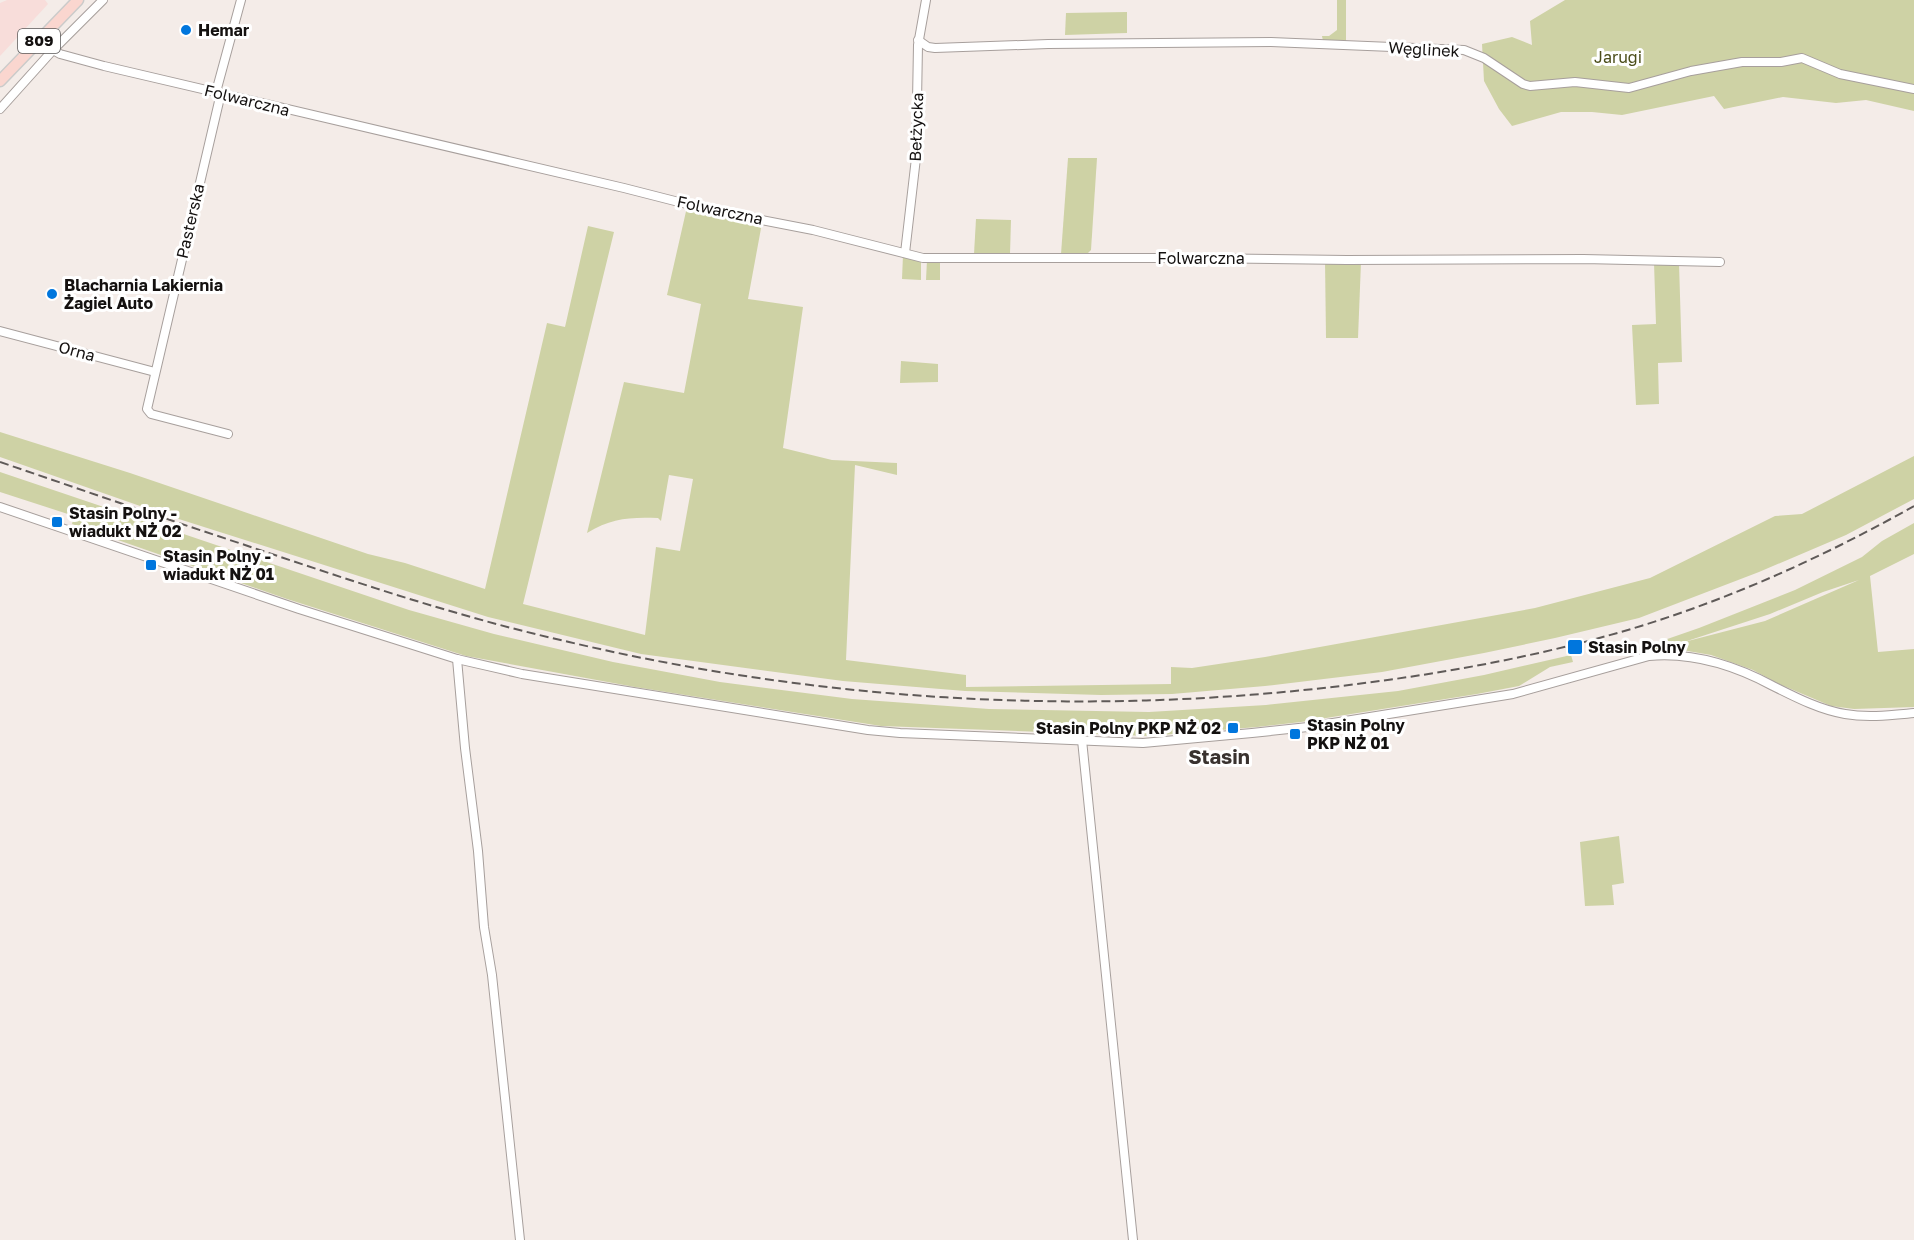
<svg xmlns="http://www.w3.org/2000/svg" width="1914" height="1240" viewBox="0 0 1914 1240" font-family="'Golos Text',sans-serif">
<style>
.commercial{fill:#f8ddda}
.green{fill:#ced2a5;fill-rule:evenodd}
.lines{fill:none;stroke-linecap:round;stroke-linejoin:round}
.minor-casing{stroke:#a79f9c;stroke-width:10}
.major-casing{stroke:#cbcbca;stroke-width:13}
.minor{stroke:#fff;stroke-width:8}
.major{stroke:#fad6cf;stroke-width:10}
.rail{stroke:#5f5a58;stroke-width:2;stroke-dasharray:9 4.5;stroke-linecap:butt}
.poi-dot{fill:#0076dd;stroke:#fff;stroke-width:2}
.labels{text-anchor:middle;stroke-width:6;stroke-linejoin:round;paint-order:stroke}
.shield{fill:#fff;stroke:#5a5858;stroke-width:1.5}
.shield-label{font-size:15px;font-weight:bold;fill:#141110}
.poi-label{font-size:16px;font-weight:bold;fill:#141110;stroke:#fff;text-anchor:start}
.street-label{font-size:16px;fill:#141110;stroke:#fff}
.park-label{font-size:16px;fill:#4b4d19;stroke:#fff}
.quarter-label{font-size:20px;font-weight:bold;fill:#39322f;stroke:#fff}
</style>
<rect width="100%" height="100%" fill="#f4ece8"/>
<polygon class="commercial" points="7,0 45,0 48,4 0,56 0,3"/>
<g class="green">
<polygon points="1337,0 1346,0 1346,42 1323,41 1322,36 1329,36 1337,30"/>
<polygon points="1565,0 1914,0 1914,111 1866,100 1836,103 1783,97 1724,109 1714,96 1622,115 1592,112 1561,112 1512,126 1499,109 1484,81 1482,44 1512,37 1532,45 1530,21"/>
<polygon points="1127,12 1127,33 1065,35 1066,13"/>
<polygon points="1068,158 1097,158 1091,250 1087,254 1061,254"/>
<path d="M687,207L762,223L748,299L803,307L783,448L832,460L897,463V475L855,465L846,660L966,675V687L1171,684V667L1192,668L1265,657L1535,608L1650,578L1775,516L1802,514L1914,456V499L1846,535L1759,572L1639,618L1555,638L1484,653L1382,672L1265,686L1172,694L1101,695L965,691L843,681L641,654L488,617L163,514L0,457V432L130,473L368,554L405,563L485,589L547,323L565,327L588,226L614,232L523,604L645,635L656,547L680,551L693,479L669,475L661,521L658,518C629,517 612,518 587,533L624,382L684,393L701,304L667,295Z"/>
<polygon points="976,219 1011,220 1010,254 974,254"/>
<polygon points="903,255 921,260 921,280 902,279"/>
<polygon points="927,260 940,260 940,280 926,280"/>
<polygon points="1325,261 1361,262 1358,338 1326,338"/>
<polygon points="1654,263 1679,263 1682,362 1658,363 1659,404 1636,405 1632,325 1656,324"/>
<polygon points="901,361 938,364 938,382 900,383"/>
<polygon points="0,472 409,610 494,634 613,662 720,682 852,699 989,709 1149,712 1266,705 1398,691 1484,675 1571,655 1573,662 1550,667 1519,686 1477,694 1301,722 1257,727 1149,736 881,726 635,687 466,656 287,599 72,524 74,516 0,492"/>
<path d="M1914,523V554L1870,576L1878,652L1914,649V707L1854,709L1831,706L1779,684L1753,670L1711,655L1676,649L1636,652L1630,648L1650,645L1699,628L1795,590L1862,557L1882,541ZM1859,580L1765,621L1684,642L1770,614L1823,592Z"/>
<polygon points="1619,836 1624,883 1612,885 1614,905 1585,906 1580,842"/>
</g>
<g class="lines">
<g class="minor-casing">
<g id="minor">
<polyline points="43,36 53,50 60,54 104,66 624,188 710,210 813,230 923,258 1193,258 1347,260 1583,259 1720,262"/>
<polyline points="918,40 928,47 935,48 1048,44 1271,42 1464,50 1484,58 1523,84 1530,86 1575,82 1629,88 1691,71 1742,62 1781,62 1802,58 1840,74 1914,89"/>
<polyline points="216,92 241,0"/>
<polyline points="221,93 147,409 151,414 228,434"/>
<polyline points="0,109 53,50 103,0"/>
<polyline points="905,253 916,158 918,45 926,0"/>
<polyline points="0,331 155,372"/>
<path d="M0,507L299,609L457,659L522,674L868,730L900,733L1143,743L1252,733L1308,727L1513,694L1649,656C1693,652 1734,665 1773,686C1795,697 1820,710 1845,714C1868,718 1892,715 1914,713"/>
<polyline points="457,659 465,748 478,851 484,927 492,975 520,1240"/>
<polyline points="1082,740 1133,1240"/>
</g>
</g>
<g class="major-casing">
<polyline id="major" points="0,81 78,0"/>
</g>
<use href="#minor" class="minor"/>
<use href="#major" class="major"/>
<path class="rail" d="M0,462C82,490 163,518 245,545C352,581 458,617 569,642C824,702 1089,717 1349,685C1448,673 1546,655 1641,626C1737,596 1827,555 1914,506"/>
</g>
<g class="poi-dot">
<circle cx="186" cy="30" r="6"/>
<circle cx="52" cy="294" r="6"/>
<rect x="51" y="516" width="12" height="12" rx="3"/>
<rect x="145" y="559" width="12" height="12" rx="3"/>
<rect x="1567" y="639" width="16" height="16" rx="3"/>
<rect x="1227" y="722" width="12" height="12" rx="3"/>
<rect x="1289" y="728" width="12" height="12" rx="3"/>
</g>
<g class="labels">
<rect class="shield" x="18" y="29" width="42" height="24" rx="4.5"/>
<g class="shield-label">
<text x="39" y="46">809</text>
</g>
<g class="poi-label">
<text x="198" y="36">Hemar</text>
<text x="64" y="291">Blacharnia Lakiernia<tspan x="64" dy="18">Żagiel Auto</tspan></text>
<text x="69" y="519">Stasin Polny -<tspan x="69" dy="18">wiadukt NŻ 02</tspan></text>
<text x="163" y="562">Stasin Polny -<tspan x="163" dy="18">wiadukt NŻ 01</tspan></text>
<text x="1588" y="653">Stasin Polny</text>
<text x="1307" y="731">Stasin Polny<tspan x="1307" dy="18">PKP NŻ 01</tspan></text>
<text x="1221" y="734" text-anchor="end">Stasin Polny PKP NŻ 02</text>
</g>
<g class="street-label">
<text transform="translate(1424 49) rotate(3)" y="6">Węglinek</text>
<text transform="translate(247 100) rotate(14)" y="6">Folwarczna</text>
<text transform="translate(916 127) rotate(-88)" y="6">Bełżycka</text>
<text transform="translate(720 210) rotate(12)" y="6">Folwarczna</text>
<text transform="translate(190 221) rotate(-77)" y="6">Pasterska</text>
<text x="1201" y="264">Folwarczna</text>
<text transform="translate(77 351) rotate(15)" y="6">Orna</text>
</g>
<g class="park-label">
<text x="1618" y="63">Jarugi</text>
</g>
<g class="quarter-label">
<text x="1219" y="764">Stasin</text>
</g>
</g>
</svg>
